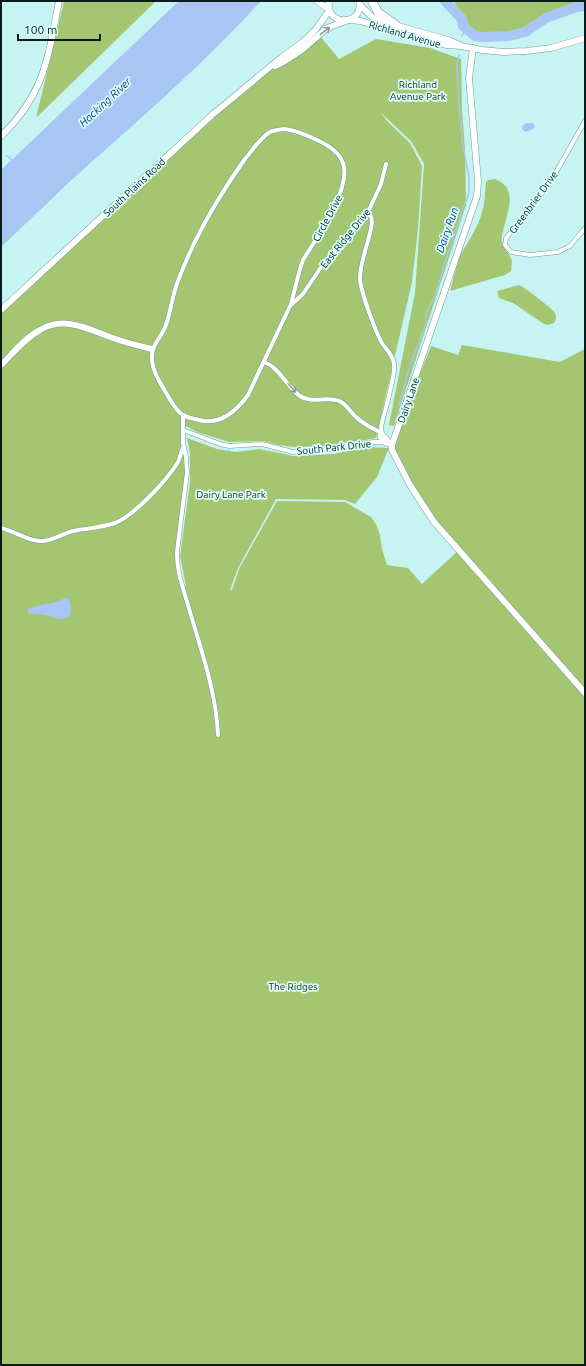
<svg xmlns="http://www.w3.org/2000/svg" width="586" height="1366" viewBox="0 0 586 1366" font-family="Ubuntu,sans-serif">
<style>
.green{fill:#a5c671}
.water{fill:#a9c5f4}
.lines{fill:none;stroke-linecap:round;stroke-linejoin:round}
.stream{stroke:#a9c5f4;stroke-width:1.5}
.river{stroke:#a9c5f4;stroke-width:10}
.street-casing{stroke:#6f9b99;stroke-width:5}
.secondary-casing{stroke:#6f9b99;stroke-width:7}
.highway-casing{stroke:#6f9b99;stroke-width:9}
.street{stroke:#fff;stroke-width:4}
.secondary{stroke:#fff;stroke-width:6}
.highway{stroke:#fff;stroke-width:8}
.oneway{stroke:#909898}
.labels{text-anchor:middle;stroke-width:3.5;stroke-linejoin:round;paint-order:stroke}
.street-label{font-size:10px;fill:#091b1b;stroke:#dafffe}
.park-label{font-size:10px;fill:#23300b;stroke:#dafffe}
.water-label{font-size:11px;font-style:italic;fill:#03358b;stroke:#dafffe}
</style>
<rect width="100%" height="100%" fill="#c5f4f2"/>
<g class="green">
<polygon points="64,1 156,1 36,118"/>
<polygon points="454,1 585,1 585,9 578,8 568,12 551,16 528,32 520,36 507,38 477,39 471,35 466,29"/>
<polygon points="319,35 339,59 376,39 430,48 461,59 462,110 465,150 466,205 394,426 389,425 415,293 424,164 411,141 380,112 388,122 410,143 422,166 418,229 412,282 376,438 333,446 293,447 279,445 263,441 229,442 197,432 186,426 182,439 187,461 177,552 183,586 186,586 180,556 190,482 190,453 187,438 217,449 236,452 259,449 294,456 333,454 367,447 389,448 377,477 355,504 345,500 276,499 238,568 230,590 232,590 239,569 277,501 345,502 371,517 376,524 380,535 382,549 387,565 408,568 422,584 459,550 424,509 392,445 431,346 458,355 462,345 560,362 585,349 585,1365 1,1365 1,310 252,81"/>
<path d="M495,179C521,189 505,216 502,236C502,238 501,240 502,242C502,245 511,257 512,261L511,271L505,275L450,291L459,257L474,232L480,219L484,204L486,182L488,180Z"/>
<path d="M519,285C523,286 553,309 555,313C556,315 556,317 556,319L554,323L548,325L544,324L513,303L499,298L497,291Z"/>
</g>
<g class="water">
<path d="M179,1H261C207,60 147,113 87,166C58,192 30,220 1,247V170Z"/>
<polygon points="527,123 533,123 535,126 533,129 525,132 522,129 523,125"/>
<path d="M65,598H68C71,602 72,613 69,617L59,619L46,615L28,613V609C40,603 54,605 65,598Z"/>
</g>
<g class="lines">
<g class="stream">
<polyline points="462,36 465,28"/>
<polyline points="7,156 12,160"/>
<polyline points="399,405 409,368 419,343 426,323 426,314 435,296 449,250 460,219 462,209 467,199 469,192 469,177 463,147 459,105 457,63 459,55"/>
</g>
<polyline class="river" points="445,1 462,19 463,26 475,36 484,37 509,36 525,32 546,18 576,7 585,6"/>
<g class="street-casing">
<g id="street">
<polyline points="585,121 551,181 531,208 506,238 505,245 511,252 530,255 558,252 570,246 585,228"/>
<path d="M284,129C297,130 308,136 319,141C329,146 339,152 343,163C352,188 316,239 303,260L300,269L291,304L248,395C235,413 218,427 195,419C191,418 186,417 183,415C175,410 170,399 165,391C159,381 152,370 152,358C151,345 162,337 166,325C171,311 172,296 178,281C194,238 218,197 245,159C252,151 260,138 270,132C274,130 279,130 284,129Z"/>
<path d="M369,210C370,214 372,218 372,222C370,241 360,259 360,279C361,292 375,331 382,343C386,349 393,355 394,364C396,376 384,412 381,427L382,433L392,445"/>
<polyline points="292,304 303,294 319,270 369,210 381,184 386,164"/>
<path d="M264,362C280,368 286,386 300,396C311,404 326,396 339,401C346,403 350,412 356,417C363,424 372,428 380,432V438L387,441"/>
<path d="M183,415V443L186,457L187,472L177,552C176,572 185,593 190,612C202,653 216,692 218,735"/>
<polyline points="183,430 220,444 229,446 262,444 293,452 333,449 373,442 381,442 392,445"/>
<path d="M1,528C14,531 26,540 39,541C52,542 61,534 73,531C87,528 101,528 115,523C135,515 167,480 178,462C180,458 181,452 183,448"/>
</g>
</g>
<g class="secondary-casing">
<g id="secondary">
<polyline points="317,1 328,9"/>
<path d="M329,1C325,28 365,25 359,1"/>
<polyline points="360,5 371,16 380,21 448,40 460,45"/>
<polyline points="349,20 361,21 400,34 447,45 461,46 482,50 503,52 527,51 551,48 585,38"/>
<polyline points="473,48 469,78 478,181 477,196 392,445 392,450 410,485 434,522 585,693"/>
<polyline points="275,66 285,61 303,49 327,28 346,21"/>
<path d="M1,136C45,94 48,57 59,1"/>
<polyline points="1,310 212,115 282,57 303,42 316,29 329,11"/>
<path d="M1,365C13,353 25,338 40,330C65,315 90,330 113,338C126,343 139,346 152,349"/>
</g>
</g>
<g class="highway-casing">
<polyline id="highway" points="372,1 378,12 396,25"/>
</g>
<use href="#street" class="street"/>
<use href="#secondary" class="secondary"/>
<use href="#highway" class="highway"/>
</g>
<defs><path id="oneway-shaft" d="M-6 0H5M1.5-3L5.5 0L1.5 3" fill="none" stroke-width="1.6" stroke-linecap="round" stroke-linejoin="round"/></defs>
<g class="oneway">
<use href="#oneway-shaft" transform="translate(325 31) rotate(-38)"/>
<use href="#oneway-shaft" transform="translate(292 388) rotate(48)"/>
</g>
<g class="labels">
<g class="street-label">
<text transform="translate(405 34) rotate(16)" y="4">Richland Avenue</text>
<text transform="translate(134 187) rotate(-43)" y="4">South Plains Road</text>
<text transform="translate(533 202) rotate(-54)" y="4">Greenbrier Drive</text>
<text transform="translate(327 218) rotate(-62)" y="4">Circle Drive</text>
<text transform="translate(345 238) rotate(-51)" y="4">East Ridge Drive</text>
<text transform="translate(408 400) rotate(-71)" y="4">Dairy Lane</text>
<text transform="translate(334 447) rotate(-6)" y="4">South Park Drive</text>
</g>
<g class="park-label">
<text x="418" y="88">Richland<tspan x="418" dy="12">Avenue Park</tspan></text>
<text x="231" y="498">Dairy Lane Park</text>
<text x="293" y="990">The Ridges</text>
</g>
<g class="water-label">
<text transform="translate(105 102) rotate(-43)" y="4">Hocking River</text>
<text transform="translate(447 230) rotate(-71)" y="4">Dairy Run</text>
</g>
</g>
<rect width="586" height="1366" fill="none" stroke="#091b1b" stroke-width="4"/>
<path d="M18 34v6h82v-6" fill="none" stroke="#091b1b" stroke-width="2"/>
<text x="24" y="34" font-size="12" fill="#091b1b" stroke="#dafffe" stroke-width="3" paint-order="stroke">100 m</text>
</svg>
